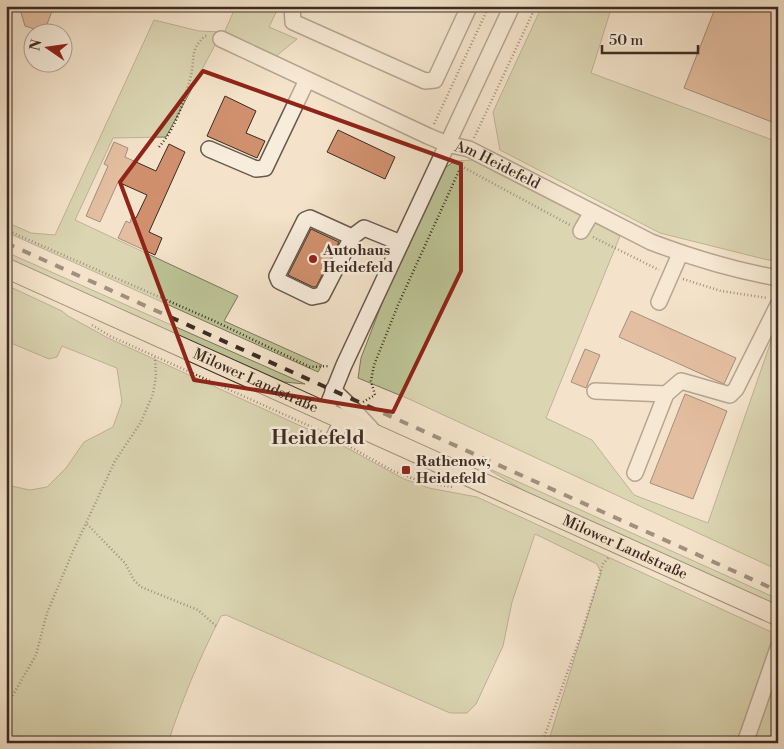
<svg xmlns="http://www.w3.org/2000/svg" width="784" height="749" viewBox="0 0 784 749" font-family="'Libre Bodoni',serif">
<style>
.green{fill:#bcc396;stroke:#7c775c}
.building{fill:#d0906e;stroke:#3b2b22}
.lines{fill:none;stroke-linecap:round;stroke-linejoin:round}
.minor-casing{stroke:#69594c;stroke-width:18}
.major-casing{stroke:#3b2b22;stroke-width:21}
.path{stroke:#3b2b22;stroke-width:2.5;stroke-dasharray:1 2.5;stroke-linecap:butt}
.minor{stroke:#f8eddd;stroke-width:15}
.major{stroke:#f4e3ca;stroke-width:19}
.rail{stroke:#3b2b22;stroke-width:4;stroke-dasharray:9 9;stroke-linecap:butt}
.marked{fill:none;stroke:#8f2418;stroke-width:4;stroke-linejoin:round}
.poi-dot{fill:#8f2418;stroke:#f8eddd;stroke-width:2}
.labels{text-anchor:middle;stroke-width:5;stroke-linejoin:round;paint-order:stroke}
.street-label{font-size:15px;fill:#3b2b22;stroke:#f8eddd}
.poi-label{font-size:15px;font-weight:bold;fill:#3b2b22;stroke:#f8eddd;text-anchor:start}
.district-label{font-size:20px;font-weight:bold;fill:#3b2b22;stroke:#f8eddd}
</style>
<rect width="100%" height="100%" fill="#f4e3ca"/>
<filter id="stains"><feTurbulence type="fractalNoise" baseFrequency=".004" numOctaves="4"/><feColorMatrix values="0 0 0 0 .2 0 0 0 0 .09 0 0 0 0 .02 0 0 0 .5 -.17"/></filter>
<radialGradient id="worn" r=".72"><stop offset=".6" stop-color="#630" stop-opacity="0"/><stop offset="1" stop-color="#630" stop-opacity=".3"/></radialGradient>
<g class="green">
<polygon points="236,6 279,6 269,27 297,39 274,58 224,33"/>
<polygon points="542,6 612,6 591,73 778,142 778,260 768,260 660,233 500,150 493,112"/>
<polygon points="154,20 199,31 222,32 166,137 113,138 75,220 238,296 224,321 322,365 318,372 6,232 6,222 31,233 55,235"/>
<polygon points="472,160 620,236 546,418 592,440 634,495 708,523 778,321 778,570 409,399 358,378 361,358 384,298 443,169 455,161"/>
<polygon points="6,252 305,384 284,382 6,259"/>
<path d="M6,285L62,311L68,316L108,338L336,442L404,479L429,488L477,497L778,635V743H548L601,573L597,564L535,534L512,602L503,646L476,704L467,713H450L226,615L221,616C200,657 182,699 168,743H6V485L30,490L47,487L66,468L84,442L113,427L122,402L117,368L62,346L57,357L49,359L6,341Z"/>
<polygon points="481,465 778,599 778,607 526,492"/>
</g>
<g class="building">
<polygon points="19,6 54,6 44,32 25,26"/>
<polygon points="716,6 778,6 778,106 772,122 684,88"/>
<polygon points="225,96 256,111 246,133 265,141 257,158 207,136"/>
<polygon points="338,130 395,157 385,179 327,152"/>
<polygon points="114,142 128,148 125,157 156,171 169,144 185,152 149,232 162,238 155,255 118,238 126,221 130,223 132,216 136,218 147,195 118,182 100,222 86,216 108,166 104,164"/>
<polygon points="311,229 339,242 316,287 313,287 288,275"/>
<polygon points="631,311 736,358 724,384 619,337"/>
<polygon points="585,349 600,355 586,388 571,382"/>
<polygon points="685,394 727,411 693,499 650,483"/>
</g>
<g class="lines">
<g class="minor-casing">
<g id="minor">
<polyline points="292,6 293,22 425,81 435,80 468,9"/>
<path id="s1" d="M221,39L428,136L447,144L469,149L651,242C693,258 733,270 778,278"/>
<polyline points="209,149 256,169 265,168 307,80"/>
<polyline points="581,231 592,212"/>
<polyline points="352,237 310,218 305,220 277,276 279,281 312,297 322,295 352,237 364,228 401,243"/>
<polyline points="659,302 680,254"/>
<polyline points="333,390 352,408 375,433"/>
<polyline points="595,391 666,394"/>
<polyline points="325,412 344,365 512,6"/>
<polyline points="334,437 343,419"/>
<polyline points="635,473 666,394 681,381 730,395 736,389 778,305"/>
<polyline points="745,743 778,648"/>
</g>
</g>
<g class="major-casing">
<g id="major">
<path id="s2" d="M6,268L778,616"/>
</g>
</g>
<g class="path">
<polyline points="434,124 489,6"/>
<polyline points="474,138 536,6"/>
<path d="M159,147C176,127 183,104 190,79C196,60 188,52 205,36H208"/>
<polyline points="461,166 570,225"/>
<polyline points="6,230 212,320 310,367 330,366"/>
<polyline points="593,237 659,270"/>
<polyline points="683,279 721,291 768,298"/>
<polyline points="92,325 110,336 323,432"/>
<polyline points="363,402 375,395 371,381 374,365 398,305 463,162"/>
<polyline points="345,444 393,471 425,483 453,487"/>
<polyline points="87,524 125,563 134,580 141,587 198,610 216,626"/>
<polyline points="6,708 10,700 36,655 47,613 73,551 115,461 141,422 153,394 156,376 155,357"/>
<polyline points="542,743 582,632 603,564 609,557"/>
</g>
<use href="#minor" class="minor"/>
<use href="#major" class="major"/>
<polyline class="rail" points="6,243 778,591"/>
</g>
<path d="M0 0H784V749H0ZM203,71L461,164V271L393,412L194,380L120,182Z" fill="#f4e3ca" fill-opacity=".55" fill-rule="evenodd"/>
<path class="marked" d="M203,71L461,164V271L393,412L194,380L120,182Z"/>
<g class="poi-dot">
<circle cx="313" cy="259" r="5"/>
<rect x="401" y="465" width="10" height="10" rx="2.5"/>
</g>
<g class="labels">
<g class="street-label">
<text dy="5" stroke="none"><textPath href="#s1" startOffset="304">Am Heidefeld</textPath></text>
<text dy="5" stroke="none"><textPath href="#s2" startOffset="274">Milower Landstraße</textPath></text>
<text dy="5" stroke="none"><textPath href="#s2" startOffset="679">Milower Landstraße</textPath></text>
</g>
<g class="poi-label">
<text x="323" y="255">Autohaus<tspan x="323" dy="17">Heidefeld</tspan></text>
<text x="416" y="466">Rathenow,<tspan x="416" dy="17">Heidefeld</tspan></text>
</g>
<g class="district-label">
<text x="318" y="444">Heidefeld</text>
</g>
</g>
<rect width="784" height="749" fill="none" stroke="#f4e3ca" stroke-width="25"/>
<rect x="8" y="8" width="769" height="734" fill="none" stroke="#3b2b22" stroke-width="2.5"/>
<rect x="12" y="12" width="759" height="724" fill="none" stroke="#3b2b22"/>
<g transform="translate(48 48) rotate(283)"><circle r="24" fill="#f8eddd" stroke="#ac9f92"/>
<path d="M0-4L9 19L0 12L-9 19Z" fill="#8f2418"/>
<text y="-8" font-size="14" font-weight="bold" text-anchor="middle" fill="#3b2b22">N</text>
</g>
<path d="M602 45v8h96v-8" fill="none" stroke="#3b2b22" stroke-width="2.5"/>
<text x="609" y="45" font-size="15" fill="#3b2b22" stroke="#f8eddd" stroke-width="4" paint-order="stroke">50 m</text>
<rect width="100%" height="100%" filter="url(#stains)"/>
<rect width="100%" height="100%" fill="url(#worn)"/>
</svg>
